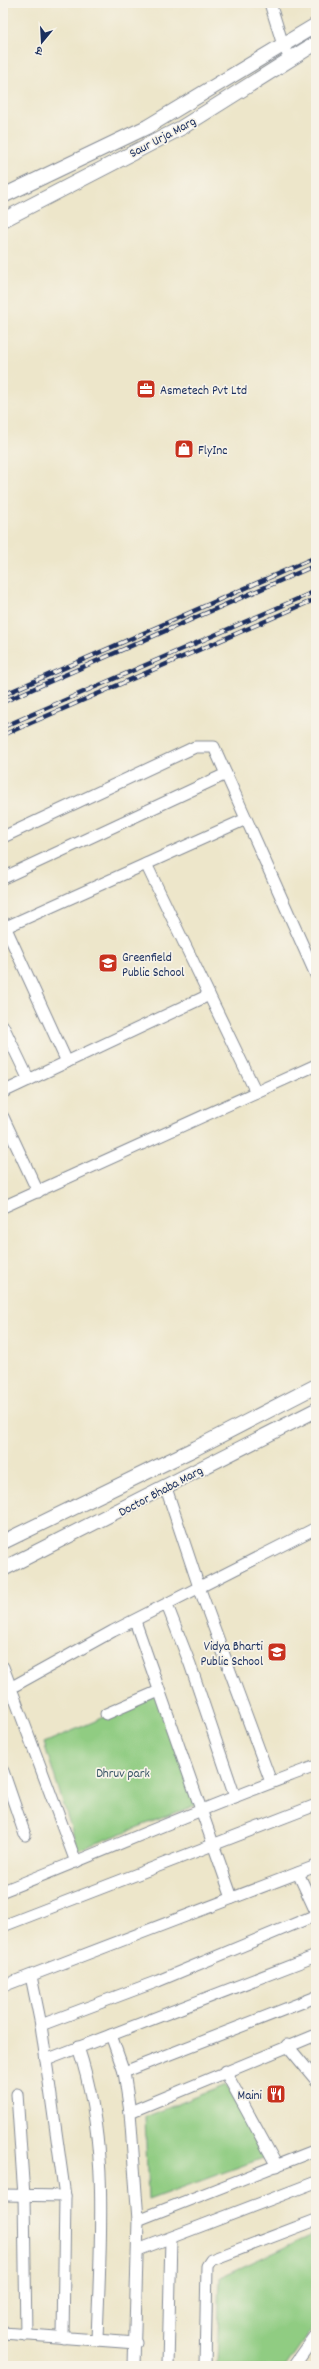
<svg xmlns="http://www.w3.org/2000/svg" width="319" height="2369" viewBox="0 0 319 2369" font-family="Dekko,'Playpen Sans Deva',sans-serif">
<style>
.green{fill:#90cc82;stroke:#567e70}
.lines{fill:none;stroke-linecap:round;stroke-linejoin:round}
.minor-casing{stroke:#848a94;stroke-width:13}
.tertiary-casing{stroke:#848a94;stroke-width:16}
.minor{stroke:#fff;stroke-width:11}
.tertiary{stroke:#fff;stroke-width:14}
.rail-casing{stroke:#1b2f5e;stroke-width:4.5}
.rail{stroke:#f7f3e8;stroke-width:3;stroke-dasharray:9;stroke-linecap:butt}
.labels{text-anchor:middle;stroke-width:3.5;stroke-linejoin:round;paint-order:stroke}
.street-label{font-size:13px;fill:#1b2f5e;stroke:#f7f3e8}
.poi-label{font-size:13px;fill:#1b2f5e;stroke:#f7f3e8;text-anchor:start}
.park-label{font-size:13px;fill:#385667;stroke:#f7f3e8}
</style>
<rect width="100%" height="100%" fill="#f7f3e8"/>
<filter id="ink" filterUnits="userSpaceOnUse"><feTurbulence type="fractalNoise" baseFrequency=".025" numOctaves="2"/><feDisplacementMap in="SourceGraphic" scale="8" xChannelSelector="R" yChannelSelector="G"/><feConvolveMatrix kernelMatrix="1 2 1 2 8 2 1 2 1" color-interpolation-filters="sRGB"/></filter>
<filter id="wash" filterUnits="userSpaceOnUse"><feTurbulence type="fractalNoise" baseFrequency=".012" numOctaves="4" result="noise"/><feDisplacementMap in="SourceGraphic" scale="16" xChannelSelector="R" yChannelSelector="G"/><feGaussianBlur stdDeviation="0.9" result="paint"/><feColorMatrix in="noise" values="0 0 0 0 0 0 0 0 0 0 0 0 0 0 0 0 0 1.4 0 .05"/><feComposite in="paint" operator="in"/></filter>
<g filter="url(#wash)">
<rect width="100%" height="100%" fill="#ede6ca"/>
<g class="green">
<polygon points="158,1694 196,1805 78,1850 44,1743"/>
<polygon points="226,2085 266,2157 148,2200 145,2117"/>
<polygon points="316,2233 316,2323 286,2366 217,2366 220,2277"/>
</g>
</g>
<g filter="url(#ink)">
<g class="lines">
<g class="minor-casing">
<g id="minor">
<polyline points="270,3 283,45 291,60"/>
<polyline points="3,837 195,747 214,747 316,975"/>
<polyline points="146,864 256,1092"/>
<polyline points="3,878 226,774"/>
<polyline points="3,922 67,1062"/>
<polyline points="6,927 246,819"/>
<polyline points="3,1026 29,1080"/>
<polyline points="3,1092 209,995"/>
<polyline points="3,1117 38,1192"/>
<polyline points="3,1207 316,1065"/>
<polyline points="166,1488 199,1587 271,1782"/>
<polyline points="167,1605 190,1664 235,1797"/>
<polyline points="135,1621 232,1898"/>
<polyline points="3,1667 76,1862"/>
<polyline points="3,1692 113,1631 316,1528"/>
<polyline points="106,1714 159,1691"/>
<polyline points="3,1771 25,1835"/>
<polyline points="298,1873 316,1912"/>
<path d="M3,1891C107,1850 210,1804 316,1766"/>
<polyline points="3,1926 316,1805"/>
<polyline points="31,1976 41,2025 65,2196 63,2338"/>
<polyline points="3,1986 316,1866"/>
<polyline points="41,2025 158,1981 316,1915"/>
<polyline points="111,2035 124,2072 130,2112 138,2220 134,2366"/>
<polyline points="287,2045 316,2080"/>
<path d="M78,2047C110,2142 100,2243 97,2340"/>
<polyline points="46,2060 316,1956"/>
<polyline points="225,2071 277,2166"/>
<polyline points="124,2072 316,1997"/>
<polyline points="17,2094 24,2196 26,2335"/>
<polyline points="130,2112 316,2035"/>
<polyline points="3,2195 65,2196"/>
<polyline points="138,2220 316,2150"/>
<polyline points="138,2250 316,2182"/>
<polyline points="3,2333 136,2343"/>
<polyline points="168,2366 171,2238"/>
<polyline points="205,2366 207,2266 211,2260 316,2220"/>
<polyline points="294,2366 316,2335"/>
</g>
</g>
<g class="tertiary-casing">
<g id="tertiary">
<polyline points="3,196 147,127 316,25"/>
<polyline points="3,220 181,128 316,43"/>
<polyline points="3,1542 196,1448 316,1386"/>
<polyline points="3,1569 316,1410"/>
</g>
</g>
<use href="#minor" class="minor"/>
<use href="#tertiary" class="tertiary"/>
<g class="rail-casing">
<g id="rail">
<polyline points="3,695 316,557"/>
<polyline points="3,702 316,565"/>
<polyline points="3,727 316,591"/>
<polyline points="3,735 316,599"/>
</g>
</g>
<use href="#rail" class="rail"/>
</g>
</g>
<defs>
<g id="office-square" transform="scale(1)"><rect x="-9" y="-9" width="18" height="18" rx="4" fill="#c8321e" stroke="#f7f3e8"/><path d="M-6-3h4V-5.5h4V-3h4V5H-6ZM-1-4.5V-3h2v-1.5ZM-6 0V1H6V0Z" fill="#fff"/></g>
<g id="shop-square" transform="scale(1)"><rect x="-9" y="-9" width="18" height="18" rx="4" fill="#c8321e" stroke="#f7f3e8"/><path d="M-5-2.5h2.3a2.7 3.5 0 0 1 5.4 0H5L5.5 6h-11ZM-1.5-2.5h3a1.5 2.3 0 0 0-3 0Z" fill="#fff"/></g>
<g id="school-square" transform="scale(1)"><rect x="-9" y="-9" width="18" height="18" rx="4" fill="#c8321e" stroke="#f7f3e8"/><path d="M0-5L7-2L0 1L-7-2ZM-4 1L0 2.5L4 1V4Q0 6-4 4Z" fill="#fff"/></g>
<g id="restaurant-square" transform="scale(1)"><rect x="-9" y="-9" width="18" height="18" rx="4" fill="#c8321e" stroke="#f7f3e8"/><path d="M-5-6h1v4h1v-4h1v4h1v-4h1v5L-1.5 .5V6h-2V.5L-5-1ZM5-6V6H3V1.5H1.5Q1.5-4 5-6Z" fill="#fff"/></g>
</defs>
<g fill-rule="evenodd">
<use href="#office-square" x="146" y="389"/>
<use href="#shop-square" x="184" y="449"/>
<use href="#school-square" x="108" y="963"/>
<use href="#school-square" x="277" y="1652"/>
<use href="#restaurant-square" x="276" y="2094"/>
</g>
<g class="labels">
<g class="street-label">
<text transform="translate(162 136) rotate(-28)" y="5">Saur Urja Marg</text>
<text transform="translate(160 1490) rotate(-28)" y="5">Doctor Bhaba Marg</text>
</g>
<g class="poi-label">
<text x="160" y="394">Asmetech Pvt Ltd</text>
<text x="198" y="454">FlyInc</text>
<text x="122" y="961">Greenfield<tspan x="122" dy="15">Public School</tspan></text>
<text x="263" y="1650" text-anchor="end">Vidya Bharti<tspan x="263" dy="15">Public School</tspan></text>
<text x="262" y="2099" text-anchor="end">Maini</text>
</g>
<g class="park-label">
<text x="123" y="1777">Dhruv park</text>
</g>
</g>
<rect width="319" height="2369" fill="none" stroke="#f7f3e8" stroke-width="16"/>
<g transform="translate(42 42) rotate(198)" stroke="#f7f3e8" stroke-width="3" paint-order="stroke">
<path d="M0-3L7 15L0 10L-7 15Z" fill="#1b2f5e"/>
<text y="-6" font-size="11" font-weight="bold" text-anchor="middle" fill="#1b2f5e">उ</text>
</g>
</svg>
